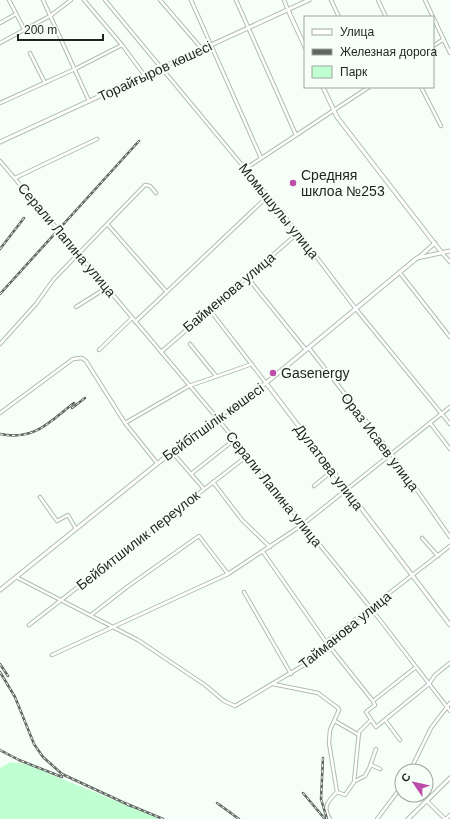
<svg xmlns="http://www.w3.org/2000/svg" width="450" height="819" viewBox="0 0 450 819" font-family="Helvetica,sans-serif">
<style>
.green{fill:#c0ffd1}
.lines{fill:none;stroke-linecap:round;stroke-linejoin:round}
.minor-casing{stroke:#b0bcb3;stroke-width:4.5}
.tertiary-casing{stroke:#b0bcb3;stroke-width:5}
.minor{stroke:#fff;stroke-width:2.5}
.tertiary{stroke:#fff;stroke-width:3}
.rail-casing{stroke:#5f6560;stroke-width:2.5}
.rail{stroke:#f5fef7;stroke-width:1;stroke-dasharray:3;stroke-linecap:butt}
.poi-dot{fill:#bd4daa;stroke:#f5fef7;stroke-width:1.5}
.labels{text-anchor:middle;stroke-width:4;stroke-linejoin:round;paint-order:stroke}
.street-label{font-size:14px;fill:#1f2320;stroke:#f5fef7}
.poi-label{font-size:14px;fill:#1f2320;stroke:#f5fef7;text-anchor:start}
</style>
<rect width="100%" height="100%" fill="#f5fef7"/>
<polygon class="green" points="11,762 26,764 160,819 0,819 0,768"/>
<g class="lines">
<g class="minor-casing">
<g id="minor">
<polyline points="9,0 24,29"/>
<polyline points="43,0 89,101"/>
<polyline points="84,0 122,45 145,76"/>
<polyline points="105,0 296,230 356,309 450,424"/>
<polyline points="160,0 202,49"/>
<polyline points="191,0 261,158"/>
<polyline points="236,0 296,135"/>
<polyline points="284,0 288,10"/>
<polyline points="331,0 339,17"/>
<polyline points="378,0 386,17"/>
<polyline points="425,0 450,53"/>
<polyline points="0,23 16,14"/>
<polyline points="0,43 50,16 71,0"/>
<polyline points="433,46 444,39"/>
<polyline points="30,53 45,83"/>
<polyline points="421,87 441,126"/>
<polyline points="0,103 75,69 122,45"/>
<polyline points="0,161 217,418 370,607 450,711"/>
<polyline points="245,169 369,87"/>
<polyline points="15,178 97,139"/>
<polyline points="108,225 166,291"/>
<polyline points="442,253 450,262"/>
<polyline points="400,273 450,337"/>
<polyline points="247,277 306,350"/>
<polyline points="76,307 106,288"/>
<polyline points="209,309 266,383"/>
<polyline points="135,322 268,196"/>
<polyline points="0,344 36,304 54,279 145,185 150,186 156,193"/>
<polyline points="190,344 216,376"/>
<polyline points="309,348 391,453 450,537"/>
<polyline points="99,350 132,318"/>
<polyline points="161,352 298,233"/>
<polyline points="0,413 73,359 82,358 86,361 125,423 157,463"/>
<polyline points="125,423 189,386 252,364"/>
<polyline points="430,423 450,449"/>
<polyline points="172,452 204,489"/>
<polyline points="191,474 234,440"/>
<polyline points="213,482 242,520 270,547"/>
<polyline points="314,486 332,471"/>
<polyline points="40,497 57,521 68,515 76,529"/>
<polyline points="422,538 438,556"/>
<polyline points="263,552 326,642 373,701 375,705 366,712 376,727 429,684 435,675 450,663"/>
<polyline points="16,577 138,640 205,685 224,701 235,706 319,656 325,648 326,642 450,546"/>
<polyline points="244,592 291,674"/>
<polyline points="91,615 127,587 199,536 228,574"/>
<polyline points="29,625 247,456"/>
<polyline points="52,655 228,574 302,525 450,407"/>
<polyline points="273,684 318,693 338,708 339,710 330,730 329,743 337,792 345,795 354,782 359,732 371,720"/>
<polyline points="373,701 416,667"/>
<polyline points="385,720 400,740"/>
<polyline points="335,721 359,735"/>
<polyline points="370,766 376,749"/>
<polyline points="410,771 431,728 450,703"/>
<polyline points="355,781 365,776 371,765 380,769"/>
<polyline points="427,801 445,819"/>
<path d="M330,819C322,807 328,801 337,792"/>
<polyline points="377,819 402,786"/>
<polyline points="446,819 450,815"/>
</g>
</g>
<g class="tertiary-casing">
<g id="tertiary">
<polyline points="288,10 305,47"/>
<polyline points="323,87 337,117 442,253"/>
<polyline points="0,142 309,0"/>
<polyline points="418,258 435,243"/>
<polyline points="266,383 450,625"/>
<polyline points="0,590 193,435 266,383 417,258 450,251"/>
<polyline points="408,819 450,778"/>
</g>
</g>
<use href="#minor" class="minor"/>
<use href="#tertiary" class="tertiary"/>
<g class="rail-casing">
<g id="rail">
<polyline points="0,249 24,218"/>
<polyline points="0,294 139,141"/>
<polyline points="72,408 85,398"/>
<path d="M0,434C35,441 49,422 74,403"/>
<polyline points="0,664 8,676"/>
<polyline points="0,672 15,697 34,744 43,757 62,774 131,806"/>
<polyline points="0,750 19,760 62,777"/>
<polyline points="323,758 321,799 327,819"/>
<polyline points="303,793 325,819"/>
<polyline points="217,803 239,819"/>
<polyline points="127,804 163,819"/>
</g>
</g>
<use href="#rail" class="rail"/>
</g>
<g class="poi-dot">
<circle cx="293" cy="183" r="4"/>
<circle cx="273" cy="373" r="4"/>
</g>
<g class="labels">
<g class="street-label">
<text transform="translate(155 71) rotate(-25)" y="5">Торайғыров көшесі</text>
<text transform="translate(279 211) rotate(51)" y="5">Момышулы улица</text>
<text transform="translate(67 240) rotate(50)" y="5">Серали Лапина улица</text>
<text transform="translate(229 292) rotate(-40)" y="5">Байменова улица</text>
<text transform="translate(213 422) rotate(-36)" y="5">Бейбітшілік көшесі</text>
<text transform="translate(380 442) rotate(53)" y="5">Ораз Исаев улица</text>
<text transform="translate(329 467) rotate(53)" y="5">Дулатова улица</text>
<text transform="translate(274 489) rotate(51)" y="5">Серали Лапина улица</text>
<text transform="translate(138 540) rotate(-38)" y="5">Бейбитшилик переулок</text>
<text transform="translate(345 630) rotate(-39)" y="5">Тайманова улица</text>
</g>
<g class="poi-label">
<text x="301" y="180">Средняя<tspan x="301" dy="16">шклоа №253</tspan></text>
<text x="281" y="378">Gasenergy</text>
</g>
</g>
<rect x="304" y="16" width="130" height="72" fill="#f5fef7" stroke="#9fa6a1"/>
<rect x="312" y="29" width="20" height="6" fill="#ffffff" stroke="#9fa6a1"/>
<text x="340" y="36" font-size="12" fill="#1f2320">Улица</text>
<rect x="312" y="49" width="20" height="6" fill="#5f6560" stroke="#9fa6a1"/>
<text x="340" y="56" font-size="12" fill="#1f2320">Железная дорога</text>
<rect x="312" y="66" width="20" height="12" fill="#c0ffd1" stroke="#9fa6a1"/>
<text x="340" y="76" font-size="12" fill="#1f2320">Парк</text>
<g transform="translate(414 783) rotate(304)"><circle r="19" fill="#f5fef7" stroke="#9fa6a1"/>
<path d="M0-3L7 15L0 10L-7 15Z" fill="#bd4daa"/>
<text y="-6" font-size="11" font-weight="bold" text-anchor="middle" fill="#1f2320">С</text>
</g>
<path d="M18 34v6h85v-6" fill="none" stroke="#1f2320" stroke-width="2"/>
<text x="24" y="34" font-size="12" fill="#1f2320" stroke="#f5fef7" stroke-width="3" paint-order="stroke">200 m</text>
</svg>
